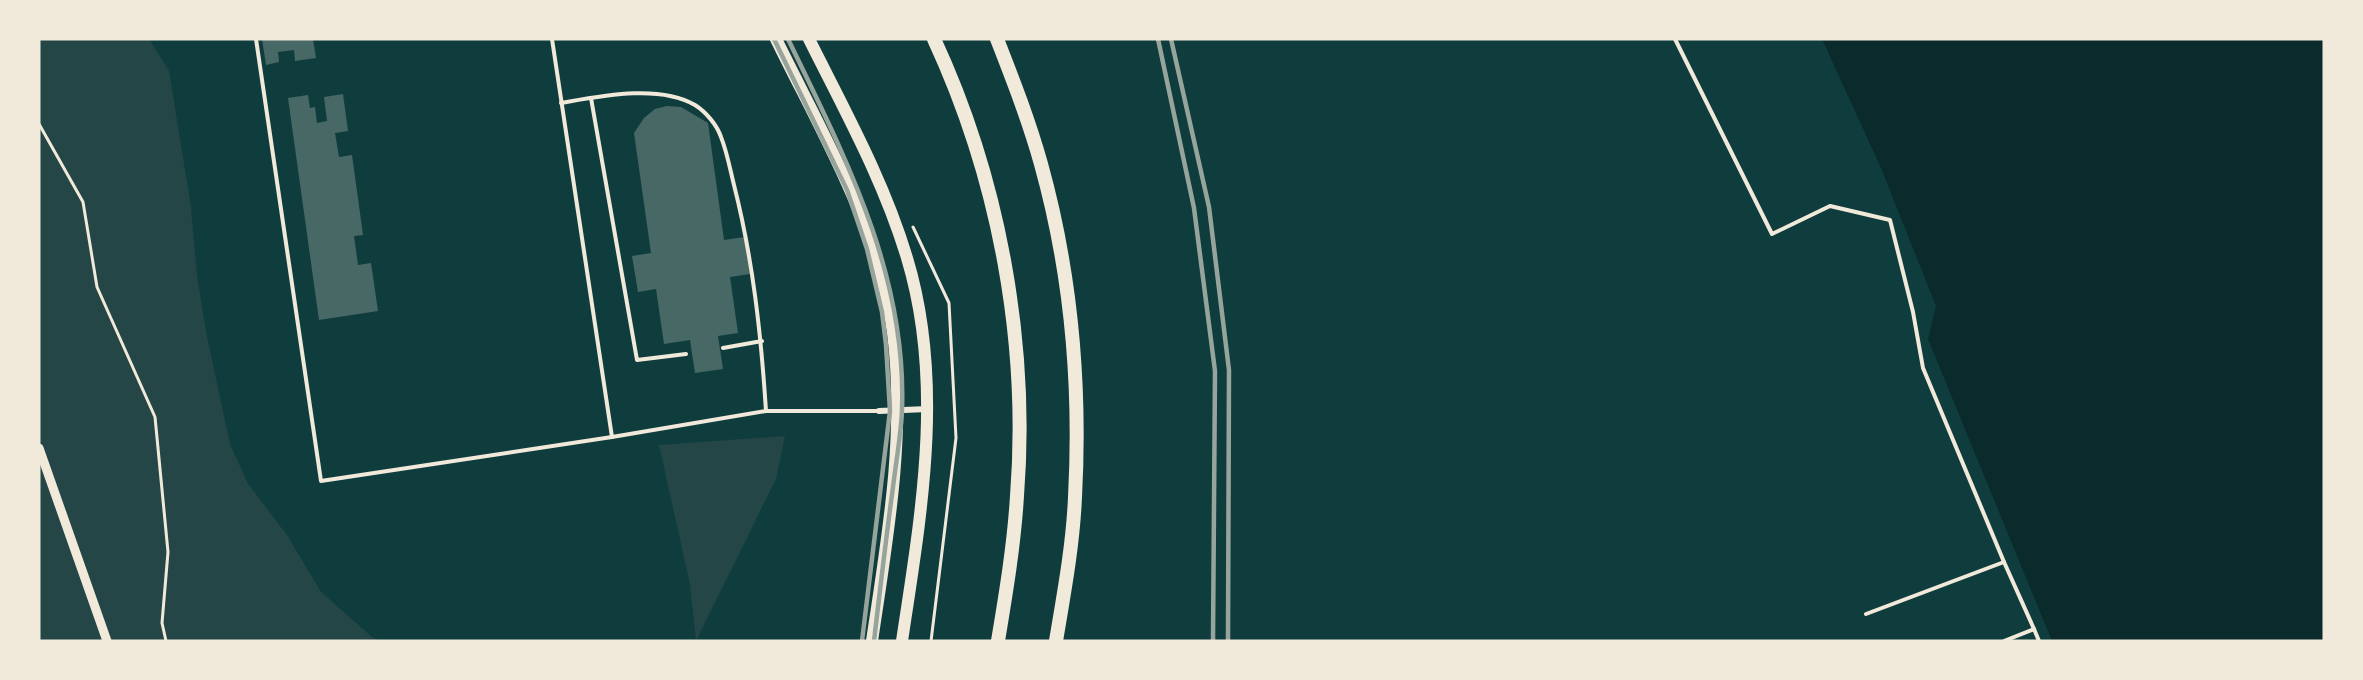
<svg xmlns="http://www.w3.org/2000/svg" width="2363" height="680" viewBox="0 0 2363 680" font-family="Lora,serif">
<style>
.green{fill:#244646}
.water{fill:#0a2a2b}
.building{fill:#486865}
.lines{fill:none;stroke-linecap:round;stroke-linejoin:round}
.path{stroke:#f1e9da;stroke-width:3}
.service{stroke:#f1e9da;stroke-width:4}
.minor{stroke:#f1e9da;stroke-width:6}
.tertiary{stroke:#f1e9da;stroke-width:9}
.primary{stroke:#f1e9da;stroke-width:12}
.motorway{stroke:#f1e9da;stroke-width:14}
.rail{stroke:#97a49c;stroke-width:4.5}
</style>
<rect width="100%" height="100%" fill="#0f3d3e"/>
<g class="green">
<polygon points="39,39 149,39 169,71 191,207 197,275 206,332 230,444 248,484 287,535 321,592 372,637 381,641 39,641"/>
<polygon points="785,436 776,479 696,641 690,584 659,445"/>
</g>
<polygon class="water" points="1822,39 2324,39 2324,641 2052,641 1928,339 1936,306 1881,168"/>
<g class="building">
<polygon points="262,39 313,39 316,58 295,61 294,50 278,52 279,62 266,65"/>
<polygon points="343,94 348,131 335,133 339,157 352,155 363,235 354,236 358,265 371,263 378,311 319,320 288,98 308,95 310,108 315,107 317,123 327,121 324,97"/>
<polygon points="667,106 681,107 708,123 724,240 745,237 750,274 730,277 738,333 718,336 723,369 695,373 690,340 664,344 656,289 638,292 632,256 651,253 634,133 644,118 655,109"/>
</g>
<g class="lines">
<g class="path">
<polyline points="39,124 83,202 97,287 155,417 168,552 162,623 166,641"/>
<polyline points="913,227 949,303 956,438 931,641"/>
</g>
<g class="service">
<polyline points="256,39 321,481 612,437 766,411 879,411"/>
<polyline points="552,39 612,437"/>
<polyline points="1675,39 1772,234 1830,206 1890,220 1913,312 1923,368 2004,562"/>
<polyline points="591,98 637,360 686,354"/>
<path d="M561,103C601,96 659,84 695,105C706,112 717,125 721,137C727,152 730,169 734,185C753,260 761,334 766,411"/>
<polyline points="723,348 762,341"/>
<polyline points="1866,614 2004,562 2034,629"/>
<polyline points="2004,641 2034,629 2039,641"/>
</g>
<polyline class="minor" points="879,411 928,409"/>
<polyline class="tertiary" points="39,448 107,641"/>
<g class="primary">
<path d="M776,39C822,133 879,228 893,333C906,436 887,540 872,641"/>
<path d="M809,39C845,111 884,181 907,258C945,383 921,515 902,641"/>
</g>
<g class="motorway">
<path d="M934,39C999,179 1029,342 1017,496C1014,545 1006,593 998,641"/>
<path d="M997,39C1013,80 1029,121 1041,164C1071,272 1081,385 1075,497C1073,545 1064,593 1056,641"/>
</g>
<g class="rail">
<polyline points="774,39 847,190 867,249 882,312 886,345 890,411 862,641"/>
<path d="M788,39C845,157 907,274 902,410C901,435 896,462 893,487C886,538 880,590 874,641"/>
<polyline points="1158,39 1194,208 1215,371 1213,641"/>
<polyline points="1171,39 1209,207 1229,370 1228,641"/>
</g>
</g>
<rect width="2363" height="680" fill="none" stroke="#f1e9da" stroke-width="81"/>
</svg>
